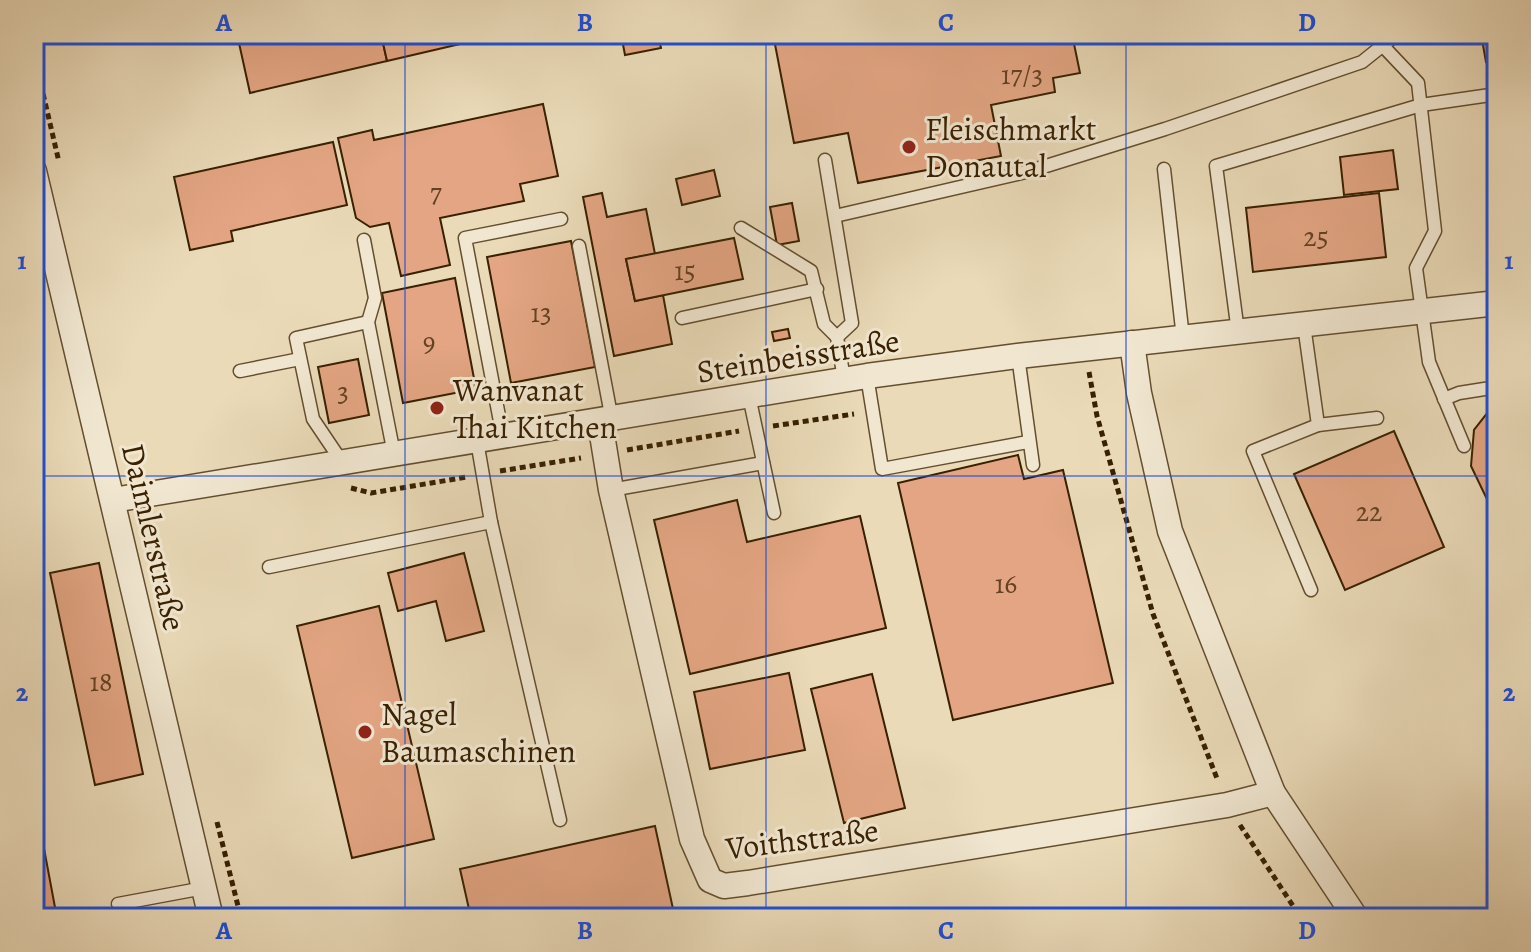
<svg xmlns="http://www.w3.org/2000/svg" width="1531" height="952" viewBox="0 0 1531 952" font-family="Alegreya,serif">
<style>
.building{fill:#e3a583;stroke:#382001;stroke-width:2}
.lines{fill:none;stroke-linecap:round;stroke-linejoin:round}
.lane-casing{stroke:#644e2f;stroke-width:15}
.street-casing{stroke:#644e2f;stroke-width:27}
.path{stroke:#382001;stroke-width:5;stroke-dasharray:6 4;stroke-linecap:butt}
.lane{stroke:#f1e7d1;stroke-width:12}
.street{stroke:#f1e7d1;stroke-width:24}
.grid{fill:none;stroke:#1d4ed8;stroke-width:2;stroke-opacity:0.55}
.poi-dot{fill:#8f2418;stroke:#f1e7d1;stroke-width:3}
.labels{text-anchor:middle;stroke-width:6;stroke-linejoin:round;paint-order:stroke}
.number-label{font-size:28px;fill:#634122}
.poi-label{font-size:32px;fill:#382001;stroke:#f1e7d1;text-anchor:start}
.street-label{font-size:32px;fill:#382001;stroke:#f1e7d1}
.neatline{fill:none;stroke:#1d4ed8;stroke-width:3}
.grid-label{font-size:26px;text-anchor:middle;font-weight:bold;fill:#1d4ed8}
</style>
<rect width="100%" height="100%" fill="#eadab8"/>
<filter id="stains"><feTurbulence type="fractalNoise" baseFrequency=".0025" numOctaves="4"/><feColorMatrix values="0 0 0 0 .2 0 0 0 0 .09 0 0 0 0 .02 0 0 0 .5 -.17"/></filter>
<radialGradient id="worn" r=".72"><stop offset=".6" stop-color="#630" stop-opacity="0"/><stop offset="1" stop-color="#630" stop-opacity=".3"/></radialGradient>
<g class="building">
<polygon points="237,34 381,34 387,61 250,93"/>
<polygon points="381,34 503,34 387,61"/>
<polygon points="550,34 582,34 551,40"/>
<polygon points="621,34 658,34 661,48 625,55"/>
<polygon points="773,34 1072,34 1080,73 1053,78 1055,92 991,105 1001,156 858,183 848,133 794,143"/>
<polygon points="1481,34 1497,34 1497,60 1486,62"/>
<polygon points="543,104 558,176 520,184 524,201 440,218 450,265 401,276 389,223 370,227 356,218 338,138 372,130 374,140"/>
<polygon points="333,142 347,205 231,231 233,241 190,250 174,177"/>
<polygon points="1393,150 1398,189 1344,195 1340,157"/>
<polygon points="714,170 720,196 682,205 676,179"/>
<polygon points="602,193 607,217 646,209 655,254 626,259 635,301 663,295 672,344 614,356 583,197"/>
<polygon points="1379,193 1386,257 1253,272 1246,208"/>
<polygon points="792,203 799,241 777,245 770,207"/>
<polygon points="734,238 743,279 635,301 626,259"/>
<polygon points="571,241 595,367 511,383 487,257"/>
<polygon points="455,278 476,389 403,403 382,293"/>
<polygon points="788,329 790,338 774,341 772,332"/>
<polygon points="358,359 369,415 329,423 318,367"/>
<polygon points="1497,406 1497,520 1471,466 1474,430 1492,407"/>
<polygon points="1394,431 1444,547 1345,590 1294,474"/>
<polygon points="1018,455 1024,479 1063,470 1113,683 953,720 898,483"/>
<polygon points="737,500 747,542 860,516 886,628 690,674 654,520"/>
<polygon points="464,553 484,631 446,641 436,601 398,611 388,573"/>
<polygon points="99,563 143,774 95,785 50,573"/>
<polygon points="379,606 434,839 352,858 297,626"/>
<polygon points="789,673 805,750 710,769 694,692"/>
<polygon points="872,674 905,808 844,823 811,689"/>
<polygon points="34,795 57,918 34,918"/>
<polygon points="655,826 675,918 471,918 460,869"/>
</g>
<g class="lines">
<g class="lane-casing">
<g id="lane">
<polyline points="1383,46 1418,83 1435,231 1416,268 1429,362 1464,446"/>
<polyline points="825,160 852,323 837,337 844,379"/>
<polyline points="1164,169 1183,338"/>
<polyline points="835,216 1030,171 1165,129 1362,62 1397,34"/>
<polyline points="741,228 811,271 824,324 837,337"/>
<polyline points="364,240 375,298 368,322 394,454"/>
<polyline points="579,246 612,420"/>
<polyline points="682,318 817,289"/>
<polyline points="1304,325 1318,425 1253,451 1311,590"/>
<polyline points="1238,332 1216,166 1421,105 1497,94"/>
<polyline points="1018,356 1033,465"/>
<polyline points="240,371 300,359"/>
<polyline points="867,376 882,469 1028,442"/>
<polyline points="749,396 774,513"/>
<polyline points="1444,399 1459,393 1497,387"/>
<polyline points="1318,425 1377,418"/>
<polyline points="503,437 465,238 561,219"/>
<polyline points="477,441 491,522 560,820"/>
<polyline points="342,462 313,419 296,338 368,322"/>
<polyline points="611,490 763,463"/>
<polyline points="269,567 491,522"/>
<polyline points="118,904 204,888"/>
</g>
</g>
<g class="street-casing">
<g id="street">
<polyline points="34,171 211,918"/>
<polyline points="1132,343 1139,393 1170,531 1273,793 1356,918"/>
<polyline points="600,422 611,490 692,839 710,880 724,886 748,883 1227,805 1273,793"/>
<polyline points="113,500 867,376 1018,356 1497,303"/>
</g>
</g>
<g class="path">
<polyline points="34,55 59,162"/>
<polyline points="1089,372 1097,416 1153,614 1218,781"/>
<polyline points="773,426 854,414"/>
<polyline points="627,450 739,431"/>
<polyline points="500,471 581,458"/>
<polyline points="351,488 371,493 467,477"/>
<polyline points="217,822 241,918"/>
<polyline points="1240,825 1301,918"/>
</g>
<use href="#lane" class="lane"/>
<use href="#street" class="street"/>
</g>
<path class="grid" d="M405,34V918M766,34V918M1126,34V918M34,476H1497"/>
<g class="poi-dot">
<circle cx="909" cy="147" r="8"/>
<circle cx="437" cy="408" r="8"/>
<circle cx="365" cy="732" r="8"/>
</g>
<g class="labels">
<g class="number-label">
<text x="1022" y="84">17/3</text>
<text x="436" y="202">7</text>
<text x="1316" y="246">25</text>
<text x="685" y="280">15</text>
<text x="541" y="322">13</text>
<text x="429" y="351">9</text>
<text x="343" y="401">3</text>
<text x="1369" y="521">22</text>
<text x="1006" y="593">16</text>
<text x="101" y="691">18</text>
</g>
<g class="poi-label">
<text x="925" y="140">Fleischmarkt<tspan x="925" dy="37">Donautal</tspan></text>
<text x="453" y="401">Wanvanat<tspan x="453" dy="37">Thai Kitchen</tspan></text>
<text x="381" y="725">Nagel<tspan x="381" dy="37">Baumaschinen</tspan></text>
</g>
<g class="street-label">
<text transform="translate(798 356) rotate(-9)" y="11">Steinbeisstraße</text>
<text transform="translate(154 537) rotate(77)" y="11">Daimlerstraße</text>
<text transform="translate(802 839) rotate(-7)" y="11">Voithstraße</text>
</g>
</g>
<rect width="1531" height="952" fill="none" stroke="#eadab8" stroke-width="88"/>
<rect x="44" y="44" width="1443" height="864" class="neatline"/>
<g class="grid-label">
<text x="224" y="31">A</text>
<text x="585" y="31">B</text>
<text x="946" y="31">C</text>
<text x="1307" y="31">D</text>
<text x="22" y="269">1</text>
<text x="1509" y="269">1</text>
<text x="22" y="701">2</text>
<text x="1509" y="701">2</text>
<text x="224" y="939">A</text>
<text x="585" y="939">B</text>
<text x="946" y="939">C</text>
<text x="1307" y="939">D</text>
</g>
<rect width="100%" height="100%" filter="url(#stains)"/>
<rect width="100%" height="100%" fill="url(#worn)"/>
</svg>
